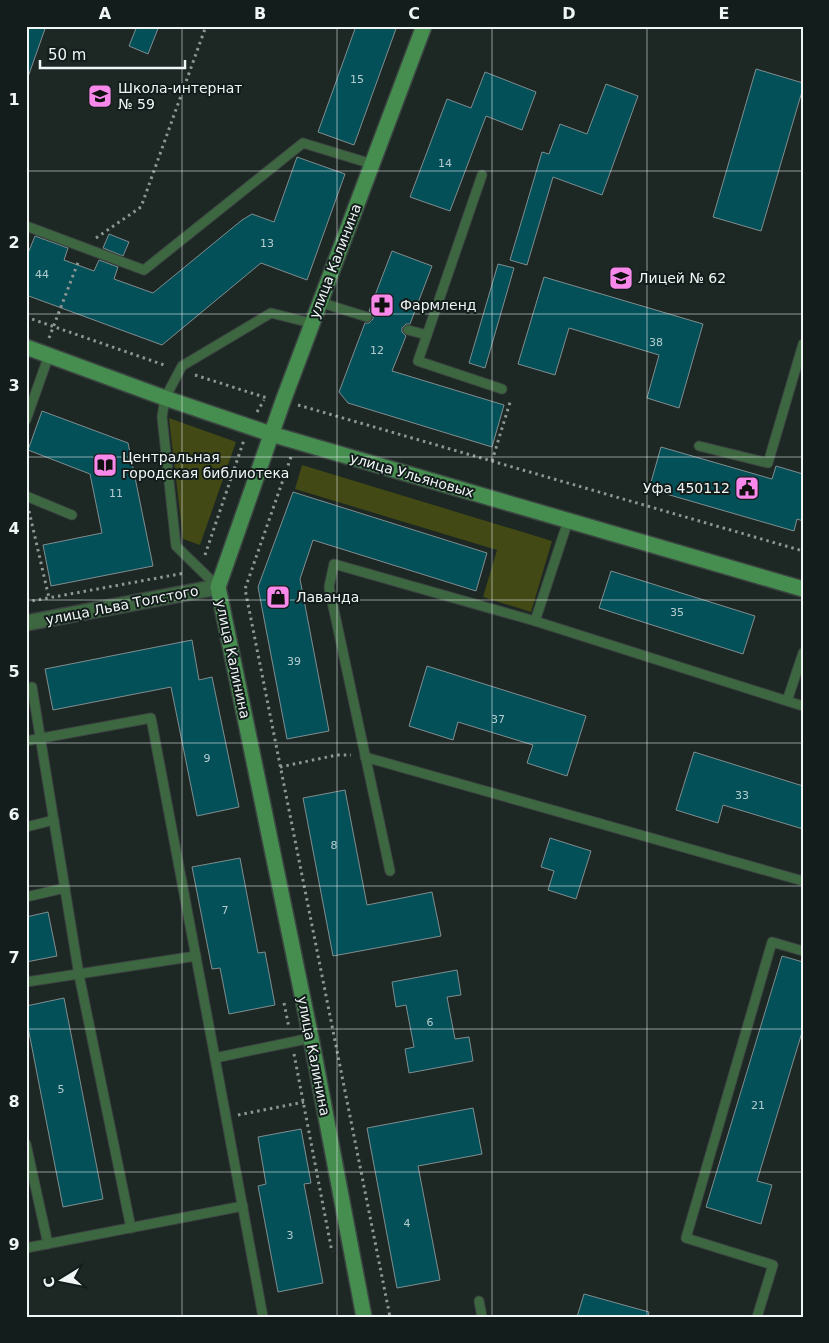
<svg xmlns="http://www.w3.org/2000/svg" width="829" height="1343" viewBox="0 0 829 1343" font-family="'DejaVu Sans',sans-serif">
<style>
.green{fill:#424914}
.building{fill:#045059;stroke:#808d8f}
.lines{fill:none;stroke-linecap:round;stroke-linejoin:round}
.lane-casing{stroke:#3b4441;stroke-width:11}
.street-casing{stroke:#3b4441;stroke-width:18}
.secondary-casing{stroke:#3b4441;stroke-width:18}
.path{stroke:#8e9694;stroke-width:3;stroke-dasharray:2.5 4;stroke-linecap:butt}
.lane{stroke:#3d6741;stroke-width:9}
.street{stroke:#3d6741;stroke-width:15}
.secondary{stroke:#468d50;stroke-width:15}
.grid{fill:none;stroke:#f0f6f5;stroke-width:1;stroke-opacity:0.55}
.labels{text-anchor:middle;stroke-width:4;stroke-linejoin:round;paint-order:stroke}
.number-label{font-size:11px;fill:#b5ccce}
.poi-label{font-size:14px;fill:#f0f6f5;stroke:#131d1b;text-anchor:start}
.street-label{font-size:14px;fill:#f0f6f5;stroke:#131d1b}
.neatline{fill:none;stroke:#f0f6f5;stroke-width:2}
.grid-label{font-size:16px;text-anchor:middle;font-weight:bold;fill:#f0f6f5}
</style>
<rect width="100%" height="100%" fill="#1d2724"/>
<g class="green">
<polygon points="169,418 236,442 200,545 183,539"/>
<polygon points="302,465 552,541 531,612 483,597 497,550 295,489"/>
</g>
<g class="building">
<polygon points="26,26 46,26 28,77 26,76"/>
<polygon points="137,26 159,26 148,54 129,46"/>
<polygon points="356,26 397,26 354,145 318,132"/>
<polygon points="756,69 803,83 803,88 761,231 713,217"/>
<polygon points="485,72 536,92 522,130 486,116 450,211 410,197 447,99 471,108"/>
<polygon points="606,84 638,96 602,195 553,177 527,265 510,260 542,152 549,154 560,124 587,134"/>
<polygon points="297,157 345,174 307,280 261,263 162,345 26,295 26,258 35,236 68,248 64,260 94,271 99,260 118,267 114,279 153,293 242,220 252,214 274,222"/>
<polygon points="109,234 129,242 123,256 103,248"/>
<polygon points="392,251 432,266 410,324 406,324 402,328 402,332 406,336 392,371 504,405 492,447 348,403 339,392 365,323 369,323 373,319 373,315 369,311"/>
<polygon points="498,264 514,268 485,368 469,363"/>
<polygon points="544,277 703,324 679,408 647,398 659,355 569,328 555,375 518,364"/>
<polygon points="42,411 128,443 153,566 51,586 43,545 102,533 90,474 28,450"/>
<polygon points="661,447 772,479 776,466 803,474 803,521 797,519 794,531 649,489"/>
<polygon points="293,492 487,553 476,591 313,540 300,579 329,731 287,739 258,587"/>
<polygon points="611,571 755,616 743,654 599,608"/>
<polygon points="192,640 199,680 212,677 239,807 197,816 171,687 53,710 45,669"/>
<polygon points="427,666 586,716 567,776 527,763 533,745 458,722 453,740 409,726"/>
<polygon points="694,752 803,786 803,829 723,805 718,823 676,810"/>
<polygon points="345,790 367,905 432,892 441,936 333,956 303,798"/>
<polygon points="550,838 591,851 576,899 548,890 554,871 541,867"/>
<polygon points="240,858 258,953 265,952 275,1005 229,1014 220,968 212,969 192,867"/>
<polygon points="48,912 57,956 26,962 26,917"/>
<polygon points="782,956 803,962 803,1029 757,1181 772,1185 761,1224 706,1207"/>
<polygon points="457,970 461,995 447,997 455,1039 469,1037 473,1061 409,1073 405,1049 414,1047 406,1005 396,1007 392,982"/>
<polygon points="64,998 103,1199 63,1207 26,1017 26,1006"/>
<polygon points="473,1108 482,1154 418,1166 440,1280 397,1288 367,1128"/>
<polygon points="301,1129 311,1183 304,1184 323,1283 278,1292 258,1186 266,1184 258,1137"/>
<polygon points="584,1294 649,1312 648,1317 577,1317"/>
</g>
<g class="lines">
<g class="lane-casing">
<g id="lane">
<polyline points="482,175 418,361 502,389"/>
<polyline points="26,226 144,270 303,143 372,164"/>
<polyline points="319,302 367,317"/>
<polyline points="408,330 427,335"/>
<polyline points="26,420 49,355"/>
<polyline points="699,446 768,463 803,344"/>
<polyline points="26,496 72,515"/>
<polyline points="568,521 535,621 787,701 803,653"/>
<polyline points="218,587 176,546 162,417 165,398 182,366 271,313 311,323"/>
<polyline points="32,687 79,975 131,1228"/>
<polyline points="787,701 803,706"/>
<polyline points="26,741 151,718 215,1058"/>
<polyline points="365,757 803,881"/>
<polyline points="26,827 54,820"/>
<polyline points="390,871 329,587 334,564 535,621"/>
<polyline points="26,897 65,888"/>
<polyline points="26,982 196,956"/>
<polyline points="26,1144 48,1244"/>
<polyline points="26,1248 243,1206"/>
<polyline points="479,1301 482,1317"/>
<polyline points="263,1317 215,1058 311,1038"/>
<polyline points="757,1317 773,1265 686,1238 772,942 803,951"/>
</g>
</g>
<g class="street-casing">
<polyline id="street" points="26,623 218,587"/>
</g>
<g class="secondary-casing">
<g id="secondary">
<polyline points="26,347 165,398 271,434 803,589"/>
<polyline points="364,1317 311,1038 218,587 283,401 424,26"/>
</g>
</g>
<g class="path">
<polyline points="96,238 141,207 206,26"/>
<polyline points="26,317 167,366"/>
<polyline points="49,338 79,260"/>
<polyline points="195,375 267,398"/>
<polyline points="298,405 803,551"/>
<polyline points="257,412 264,400"/>
<polyline points="291,457 245,589 390,1317"/>
<polyline points="492,461 511,399"/>
<polyline points="29,511 49,598"/>
<polyline points="205,555 244,440"/>
<polyline points="26,602 185,573"/>
<polyline points="280,767 337,755 351,755"/>
<polyline points="284,1003 289,1028"/>
<polyline points="294,1054 332,1252"/>
<polyline points="238,1115 304,1102"/>
</g>
<use href="#lane" class="lane"/>
<use href="#street" class="street"/>
<use href="#secondary" class="secondary"/>
</g>
<path class="grid" d="M182,26V1317M337,26V1317M492,26V1317M647,26V1317M26,171H803M26,314H803M26,457H803M26,600H803M26,743H803M26,886H803M26,1029H803M26,1172H803"/>
<defs>
<g id="school-square" transform="scale(1.25)"><rect x="-9" y="-9" width="18" height="18" rx="4" fill="#f888ea" stroke="#131d1b"/><path d="M0-5L7-2L0 1L-7-2ZM-4 1L0 2.5L4 1V4Q0 6-4 4Z" fill="#111"/></g>
<g id="pharmacy-square" transform="scale(1.25)"><rect x="-9" y="-9" width="18" height="18" rx="4" fill="#f888ea" stroke="#131d1b"/><path d="M-2-6h4v4h4v4h-4v4h-4v-4h-4v-4h4Z" fill="#111"/></g>
<g id="library-square" transform="scale(1.25)"><rect x="-9" y="-9" width="18" height="18" rx="4" fill="#f888ea" stroke="#131d1b"/><path d="M-6-4Q-3-5.5-.7-3.5V5Q-3 3-6 4ZM6-4Q3-5.5 .7-3.5V5Q3 3 6 4Z" fill="#111"/></g>
<g id="civic-square" transform="scale(1.25)"><rect x="-9" y="-9" width="18" height="18" rx="4" fill="#f888ea" stroke="#131d1b"/><path d="M-.6-6.5H3V-4.5H.6V-3L4-1V1h2V6H-6V1h2V-1L-.6-3ZM-1.2 2.5V6h2.4V2.5Z" fill="#111"/></g>
<g id="shop-square" transform="scale(1.25)"><rect x="-9" y="-9" width="18" height="18" rx="4" fill="#f888ea" stroke="#131d1b"/><path d="M-5-2.5h2.3a2.7 3.5 0 0 1 5.4 0H5L5.5 6h-11ZM-1.5-2.5h3a1.5 2.3 0 0 0-3 0Z" fill="#111"/></g>
</defs>
<g fill-rule="evenodd">
<use href="#school-square" x="100" y="96"/>
<use href="#school-square" x="621" y="278"/>
<use href="#pharmacy-square" x="382" y="305"/>
<use href="#library-square" x="105" y="465"/>
<use href="#civic-square" x="747" y="488"/>
<use href="#shop-square" x="278" y="597"/>
</g>
<g class="labels">
<g class="number-label">
<text x="357" y="83">15</text>
<text x="445" y="167">14</text>
<text x="267" y="247">13</text>
<text x="42" y="278">44</text>
<text x="656" y="346">38</text>
<text x="377" y="354">12</text>
<text x="116" y="497">11</text>
<text x="677" y="616">35</text>
<text x="294" y="665">39</text>
<text x="498" y="723">37</text>
<text x="207" y="762">9</text>
<text x="742" y="799">33</text>
<text x="334" y="849">8</text>
<text x="225" y="914">7</text>
<text x="430" y="1026">6</text>
<text x="61" y="1093">5</text>
<text x="758" y="1109">21</text>
<text x="407" y="1227">4</text>
<text x="290" y="1239">3</text>
</g>
<g class="poi-label">
<text x="118" y="93">Школа-интернат<tspan x="118" dy="16">№ 59</tspan></text>
<text x="638" y="283">Лицей № 62</text>
<text x="400" y="310">Фармленд</text>
<text x="122" y="462">Центральная<tspan x="122" dy="16">городская библиотека</tspan></text>
<text x="730" y="493" text-anchor="end">Уфа 450112</text>
<text x="296" y="602">Лаванда</text>
</g>
<g class="street-label">
<text transform="translate(335 261) rotate(-69)" y="5">улица Калинина</text>
<text transform="translate(412 475) rotate(16)" y="5">улица Ульяновых</text>
<text transform="translate(122 605) rotate(-11)" y="5">улица Льва Толстого</text>
<text transform="translate(233 659) rotate(78)" y="5">улица Калинина</text>
<text transform="translate(314 1056) rotate(79)" y="5">улица Калинина</text>
</g>
</g>
<rect width="829" height="1343" fill="none" stroke="#131d1b" stroke-width="55"/>
<g transform="translate(62 1280) rotate(260)" stroke="#131d1b" stroke-width="4" paint-order="stroke">
<path d="M0-4L9 19L0 12L-9 19Z" fill="#f0f6f5"/>
<text y="-8" font-size="14" font-weight="bold" text-anchor="middle" fill="#f0f6f5">С</text>
</g>
<path d="M40 60v8h145v-8" fill="none" stroke="#f0f6f5" stroke-width="2.5"/>
<text x="48" y="60" font-size="15" fill="#f0f6f5" stroke="#131d1b" stroke-width="4" paint-order="stroke">50 m</text>
<rect x="28" y="28" width="774" height="1288" class="neatline"/>
<g class="grid-label">
<text x="105" y="19">A</text>
<text x="260" y="19">B</text>
<text x="414" y="19">C</text>
<text x="569" y="19">D</text>
<text x="724" y="19">E</text>
<text x="14" y="105">1</text>
<text x="14" y="248">2</text>
<text x="14" y="391">3</text>
<text x="14" y="534">4</text>
<text x="14" y="677">5</text>
<text x="14" y="820">6</text>
<text x="14" y="963">7</text>
<text x="14" y="1107">8</text>
<text x="14" y="1250">9</text>
</g>
</svg>
